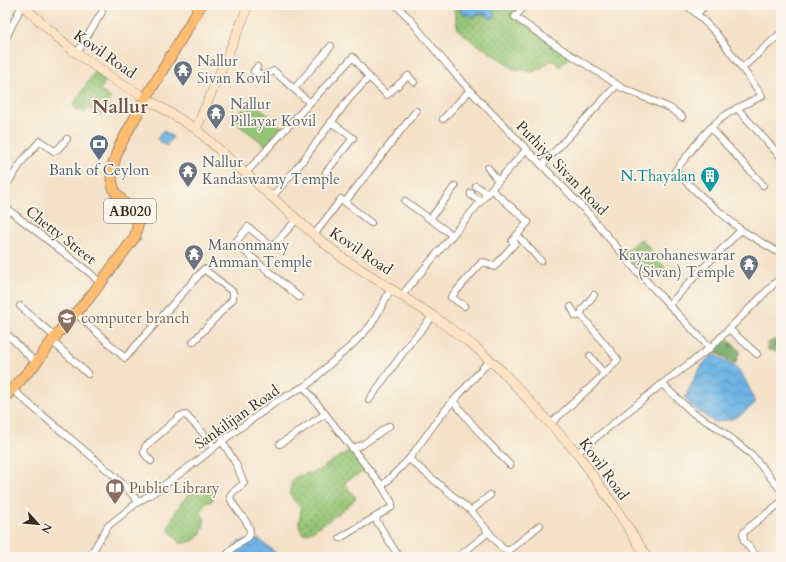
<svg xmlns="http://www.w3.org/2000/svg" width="786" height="562" viewBox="0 0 786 562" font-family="Cardo,serif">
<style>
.grass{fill:url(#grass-dots);stroke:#68784a}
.forest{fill:url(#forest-firs);stroke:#596a42}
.green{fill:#94c575;stroke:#68784a}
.water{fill:url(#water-waves);stroke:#546f81}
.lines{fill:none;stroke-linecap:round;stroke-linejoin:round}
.street-casing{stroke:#988673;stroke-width:8}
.secondary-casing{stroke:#988673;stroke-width:10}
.primary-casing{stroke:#988673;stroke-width:12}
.street{stroke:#fff;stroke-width:6}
.secondary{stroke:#ffe4c6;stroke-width:9}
.primary{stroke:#febc70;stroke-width:10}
.labels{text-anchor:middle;stroke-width:3.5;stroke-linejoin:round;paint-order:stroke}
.shield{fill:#fbf7ec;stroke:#75685c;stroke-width:1}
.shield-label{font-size:14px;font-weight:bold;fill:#3b2a1e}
.street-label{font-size:15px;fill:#3b2a1e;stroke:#fbf7ec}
.worship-label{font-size:15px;fill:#5b616d;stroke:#fbf7ec;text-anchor:start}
.service-label{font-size:15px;fill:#4e5e75;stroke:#fbf7ec}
.culture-label{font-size:15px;fill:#0d838f;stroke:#fbf7ec;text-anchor:end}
.education-label{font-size:15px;fill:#785e54;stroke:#fbf7ec;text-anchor:start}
.district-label{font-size:19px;font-weight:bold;fill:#715346;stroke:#fbf7ec}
</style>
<defs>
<pattern id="grass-dots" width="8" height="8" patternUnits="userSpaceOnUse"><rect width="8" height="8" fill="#94c575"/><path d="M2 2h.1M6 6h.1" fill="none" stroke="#7aa05f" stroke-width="1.8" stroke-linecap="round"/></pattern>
<pattern id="forest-firs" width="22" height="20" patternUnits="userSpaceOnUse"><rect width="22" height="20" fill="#7a6"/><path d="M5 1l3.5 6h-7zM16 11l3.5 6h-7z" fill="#638b53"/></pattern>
<pattern id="water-waves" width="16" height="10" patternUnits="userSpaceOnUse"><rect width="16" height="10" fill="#6db4e4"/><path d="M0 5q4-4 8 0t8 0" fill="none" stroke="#5b93b8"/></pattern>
</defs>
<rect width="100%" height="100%" fill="#fbf7ec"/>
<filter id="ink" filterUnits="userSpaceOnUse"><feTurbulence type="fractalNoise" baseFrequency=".025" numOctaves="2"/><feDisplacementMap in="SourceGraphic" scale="8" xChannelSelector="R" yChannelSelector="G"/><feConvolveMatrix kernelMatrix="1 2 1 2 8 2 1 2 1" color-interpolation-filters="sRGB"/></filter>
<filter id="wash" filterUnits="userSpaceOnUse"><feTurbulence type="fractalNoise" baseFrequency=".012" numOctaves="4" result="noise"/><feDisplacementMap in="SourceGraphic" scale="16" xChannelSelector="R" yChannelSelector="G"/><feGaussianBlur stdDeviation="0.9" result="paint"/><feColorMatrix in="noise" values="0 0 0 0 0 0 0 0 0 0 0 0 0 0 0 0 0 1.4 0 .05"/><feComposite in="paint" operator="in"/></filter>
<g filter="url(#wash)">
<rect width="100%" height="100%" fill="#f4e2c8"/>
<g class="grass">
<path d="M453,5H458L462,13C474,16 488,17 496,6H500L502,9L508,7L511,8L514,5H525L516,17L571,55L560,67L555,62L550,61L538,70L532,72L512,68L499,58L476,44L458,30Z"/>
<path d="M97,68L109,76L100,90L111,98L101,115L88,108L85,112C79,112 77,110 73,105Z"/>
<polygon points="642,239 665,268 649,283 623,253 636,242"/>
<path d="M353,448L369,469L346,481L345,484L356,498C349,506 313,534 303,534C295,524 301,518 301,508L295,502L291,495L290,490L292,481L295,477L317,471Z"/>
<path d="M198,486H207L214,491V496L212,501L204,504L201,513L205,519C202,535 198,543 180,543L168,529C174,512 183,497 198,486Z"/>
</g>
<g class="forest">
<polygon points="727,337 740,351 735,364 714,351"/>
<polygon points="781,337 781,352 768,350 767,343"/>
</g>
<polygon class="green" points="252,105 257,105 284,130 268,147 236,123 242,110 246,111"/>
<g class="water">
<polygon points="458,5 514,5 511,8 508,7 502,9 502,6 499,7 496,7 493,11 495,15 495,17 491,19 485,14 478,14 477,17 473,16 472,17 462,13"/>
<polygon points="163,130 173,137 166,146 157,139"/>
<path d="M714,354C742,369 744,374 755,403C738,418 737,419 714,422L692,407L685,398C692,384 700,362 714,354Z"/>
<polygon points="259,539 281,557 228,557 238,542"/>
</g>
</g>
<g filter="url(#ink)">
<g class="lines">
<g class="street-casing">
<g id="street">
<polyline points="396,5 409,18 448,66 479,100 588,213 635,269 710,348"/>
<polyline points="525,5 515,17 557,46 604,76 622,88 670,108 682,117"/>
<polyline points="686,5 697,14"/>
<polyline points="705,5 697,14 716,33 742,68"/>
<path d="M781,33L742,68L762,96C749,102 735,108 723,117C704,131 690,153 675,171L700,195L741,230L781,254"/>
<polyline points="5,40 22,5"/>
<polyline points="77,53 102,12"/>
<path d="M257,67L254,71C265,77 263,76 274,71L294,89L331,46"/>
<polyline points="294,89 309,102"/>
<polyline points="737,108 779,155"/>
<polyline points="443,119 470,90"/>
<polyline points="711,128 763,185"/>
<polyline points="542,165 617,85"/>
<polyline points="488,168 498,181"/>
<polyline points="326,172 353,138 331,122"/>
<polyline points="246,173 288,126 353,57 369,77 387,95 408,76 414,82"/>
<polyline points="476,186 487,194"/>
<polyline points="5,187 24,159 40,141 54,151 58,149 67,139"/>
<polyline points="471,193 471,195 480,201"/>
<polyline points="272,197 301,163 348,100 369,77"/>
<polyline points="405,201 430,219"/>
<polyline points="345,202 416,111"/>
<polyline points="5,207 90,273 100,283"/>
<polyline points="297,219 274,245 270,245 248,227 235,243 299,297"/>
<polyline points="314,235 341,199 371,223"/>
<polyline points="452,235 430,219 455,186"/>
<polyline points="517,235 541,261"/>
<polyline points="402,295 498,181 527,149"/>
<polyline points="670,304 699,272 741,230"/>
<polyline points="20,306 55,337"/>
<polyline points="464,306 451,297 482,262 487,263 494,267 515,243 512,241 528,222 491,189"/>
<polyline points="571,307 576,316 581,315"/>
<polyline points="75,314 80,317 125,358 204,269 233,292 233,299 193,342"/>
<polyline points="729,329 757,354"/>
<polyline points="5,332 36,363"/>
<polyline points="52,341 88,374"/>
<polyline points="590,356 604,374"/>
<polyline points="662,384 693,413 718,428 752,455 781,490"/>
<polyline points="304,387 382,486 392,503 392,507 377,516 376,520 399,557"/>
<path d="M12,389C40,414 69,437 97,461C112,474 126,485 138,502"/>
<polyline points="369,400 410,343 433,316"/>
<polyline points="453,401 483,437 510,465"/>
<polyline points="550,424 596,382 618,360 581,315 582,310 594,295"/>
<path d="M222,441L236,464L244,483L232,493L230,497C232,508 255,525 249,536C245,542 239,543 234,547C231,550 228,554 225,557"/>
<polyline points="280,444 325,414"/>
<polyline points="353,448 362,445 389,426"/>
<polyline points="577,453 662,384 710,348 781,277"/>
<polyline points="409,459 471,511 502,548 505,550 510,550 540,525"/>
<polyline points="151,461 144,453 145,447 180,416 186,415 203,433 214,447"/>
<polyline points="382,486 409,459 441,415 490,360"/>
<polyline points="471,511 490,495"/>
<polyline points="340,538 377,516"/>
<polyline points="89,557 108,526 138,502 153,493 200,459 222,441 276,402 310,383 332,362 351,346 371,325 384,302 391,288"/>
<polyline points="458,557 489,532"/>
<path d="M757,557L744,541L743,533C755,521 769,513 781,502"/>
</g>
</g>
<g class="secondary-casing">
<g id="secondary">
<polyline points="22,5 72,50 119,83 146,98 196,129 320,240 343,258 433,316 474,346 503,372 577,453 615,507 647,557"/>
<polyline points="196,129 245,14 247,5"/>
</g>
</g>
<g class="primary-casing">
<polyline id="primary" points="5,397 36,363 58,333 90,297 135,237 138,224 136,218 115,192 112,183 111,171 119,147 146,98 201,5"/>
</g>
<use href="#street" class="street"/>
<use href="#secondary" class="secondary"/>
<use href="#primary" class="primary"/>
</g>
</g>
<defs>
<g id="temple-pin" transform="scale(1)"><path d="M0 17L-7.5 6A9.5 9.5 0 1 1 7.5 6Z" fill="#6b7280" stroke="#fbf7ec"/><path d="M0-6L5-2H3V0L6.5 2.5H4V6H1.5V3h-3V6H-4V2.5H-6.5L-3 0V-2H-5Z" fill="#fff"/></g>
<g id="bank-pin" transform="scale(1)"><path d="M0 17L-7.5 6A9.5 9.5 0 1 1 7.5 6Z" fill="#5c6f8a" stroke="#fbf7ec"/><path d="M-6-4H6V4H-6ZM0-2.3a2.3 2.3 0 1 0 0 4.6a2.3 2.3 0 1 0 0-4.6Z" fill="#fff"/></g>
<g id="building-pin" transform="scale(1)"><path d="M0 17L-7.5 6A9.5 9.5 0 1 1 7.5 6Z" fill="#0f9aa8" stroke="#fbf7ec"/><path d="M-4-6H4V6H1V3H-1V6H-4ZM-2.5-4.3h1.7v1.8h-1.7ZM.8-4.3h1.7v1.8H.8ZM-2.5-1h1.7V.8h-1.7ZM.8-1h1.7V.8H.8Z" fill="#fff"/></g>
<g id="university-pin" transform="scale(1)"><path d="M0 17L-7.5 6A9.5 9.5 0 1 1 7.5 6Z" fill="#8d6e63" stroke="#fbf7ec"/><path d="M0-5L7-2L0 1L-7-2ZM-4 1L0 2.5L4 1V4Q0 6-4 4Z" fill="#fff"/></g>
<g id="library-pin" transform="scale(1)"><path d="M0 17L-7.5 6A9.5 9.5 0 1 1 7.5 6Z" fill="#8d6e63" stroke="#fbf7ec"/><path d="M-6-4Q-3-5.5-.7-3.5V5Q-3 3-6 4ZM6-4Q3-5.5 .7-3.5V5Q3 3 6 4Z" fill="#fff"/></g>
</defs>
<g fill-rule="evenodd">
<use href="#temple-pin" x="183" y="70"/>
<use href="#temple-pin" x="216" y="113"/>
<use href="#bank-pin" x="99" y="144"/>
<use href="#temple-pin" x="188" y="171"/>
<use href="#building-pin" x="710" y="176"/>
<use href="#temple-pin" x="194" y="254"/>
<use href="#temple-pin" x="749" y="264"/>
<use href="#university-pin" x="67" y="318"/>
<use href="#library-pin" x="115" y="488"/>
</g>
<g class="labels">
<rect class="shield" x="104" y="199" width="52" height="24" rx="3"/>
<g class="shield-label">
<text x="130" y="216">AB020</text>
</g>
<g class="street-label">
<text transform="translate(105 54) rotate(35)" y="5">Kovil Road</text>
<text transform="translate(562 168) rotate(46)" y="5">Puthiya Sivan Road</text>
<text transform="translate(61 235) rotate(38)" y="5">Chetty Street</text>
<text transform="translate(361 251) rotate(34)" y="5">Kovil Road</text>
<text transform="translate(237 417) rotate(-35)" y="5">Sankilijan Road</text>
<text transform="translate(604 469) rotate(54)" y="5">Kovil Road</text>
</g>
<g class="worship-label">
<text x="197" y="66">Nallur<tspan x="197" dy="17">Sivan Kovil</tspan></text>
<text x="230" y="109">Nallur<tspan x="230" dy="17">Pillayar Kovil</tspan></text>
<text x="202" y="167">Nallur<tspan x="202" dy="17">Kandaswamy Temple</tspan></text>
<text x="208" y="250">Manonmany<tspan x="208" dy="17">Amman Temple</tspan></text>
<text x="735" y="260" text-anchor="end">Kayarohaneswarar<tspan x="735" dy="17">(Sivan) Temple</tspan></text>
</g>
<g class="service-label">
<text x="99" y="175">Bank of Ceylon</text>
</g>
<g class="culture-label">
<text x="696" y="181">N.Thayalan</text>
</g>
<g class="education-label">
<text x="81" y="323">computer branch</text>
<text x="129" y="493">Public Library</text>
</g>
<g class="district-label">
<text x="120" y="113">Nallur</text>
</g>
</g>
<rect width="786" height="562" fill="none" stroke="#fbf7ec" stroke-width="20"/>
<g transform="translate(38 524) rotate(117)" stroke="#fbf7ec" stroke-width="3" paint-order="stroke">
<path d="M0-3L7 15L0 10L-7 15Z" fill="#3b2a1e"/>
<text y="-6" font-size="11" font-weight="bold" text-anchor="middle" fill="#3b2a1e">N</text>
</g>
</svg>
